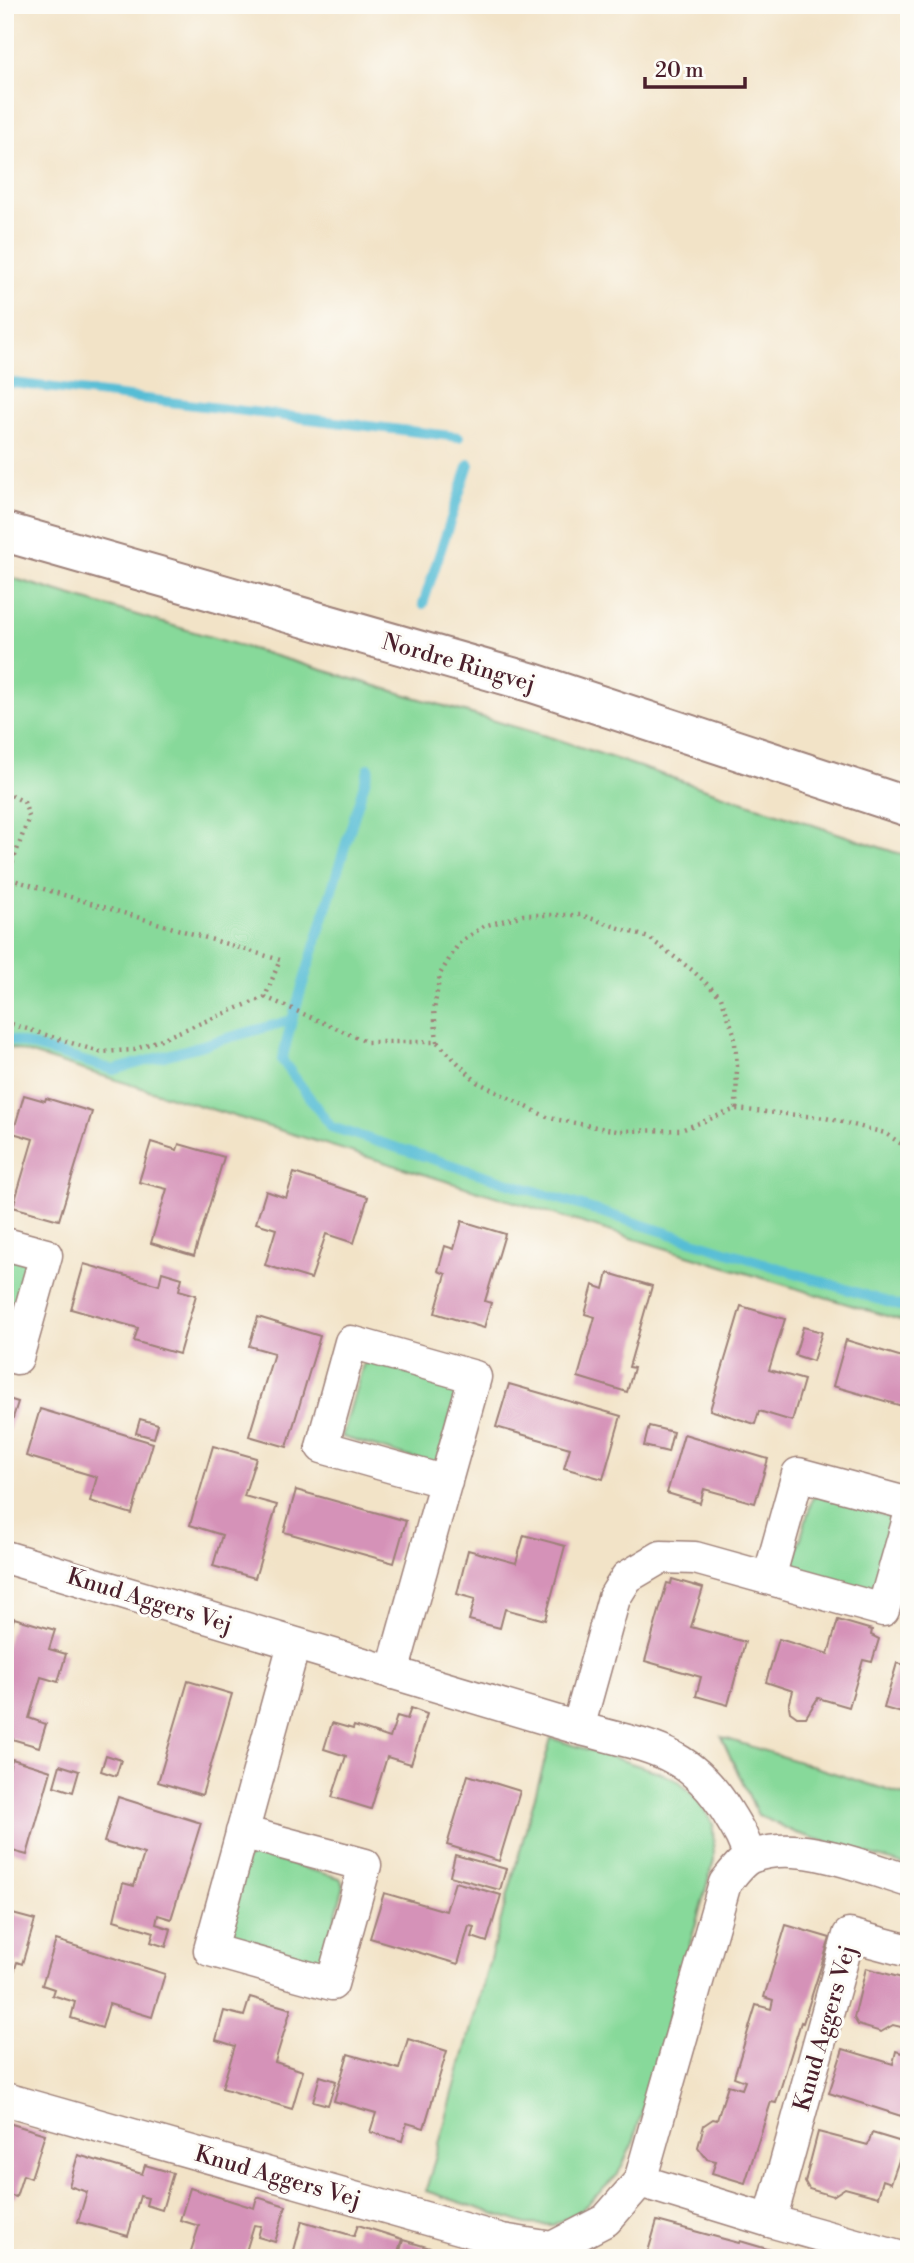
<svg xmlns="http://www.w3.org/2000/svg" width="914" height="2263" viewBox="0 0 914 2263" font-family="'Libre Bodoni',serif">
<style>
.green{fill:#87d99a;stroke:#687c62;stroke-width:2}
.lines{fill:none;stroke-linecap:round;stroke-linejoin:round}
.stream{stroke:#57bdd5;stroke-width:10}
.building{fill:#d592b8}
.street-casing{stroke:#9e8179;stroke-width:35}
.secondary-casing{stroke:#9e8179;stroke-width:42}
.path{stroke:#9e8179;stroke-width:4.5;stroke-dasharray:2 5;stroke-linecap:butt}
.street{stroke:#fff;stroke-width:32}
.secondary{stroke:#fff;stroke-width:38}
.labels{text-anchor:middle;stroke-width:6;stroke-linejoin:round;paint-order:stroke}
.street-label{font-size:23px;fill:#4a1f2b;stroke:#fdfcf7}
</style>
<rect width="100%" height="100%" fill="#fdfcf7"/>
<filter id="ink" filterUnits="userSpaceOnUse"><feTurbulence type="fractalNoise" baseFrequency=".0143" numOctaves="2"/><feDisplacementMap in="SourceGraphic" scale="14" xChannelSelector="R" yChannelSelector="G"/><feConvolveMatrix kernelMatrix="1 2 1 2 8 2 1 2 1" color-interpolation-filters="sRGB"/></filter>
<filter id="wash" filterUnits="userSpaceOnUse"><feTurbulence type="fractalNoise" baseFrequency=".00686" numOctaves="4" result="noise"/><feDisplacementMap in="SourceGraphic" scale="28" xChannelSelector="R" yChannelSelector="G"/><feGaussianBlur stdDeviation="1.57" result="paint"/><feColorMatrix in="noise" values="0 0 0 0 0 0 0 0 0 0 0 0 0 0 0 0 0 1.4 0 .05"/><feComposite in="paint" operator="in"/></filter>
<g filter="url(#wash)">
<rect width="100%" height="100%" fill="#f2e3c7"/>
<g class="green">
<polygon points="5,576 559,740 909,857 909,1323 5,1046"/>
<polygon points="5,1255 30,1262 15,1337 5,1340"/>
<polygon points="368,1361 455,1387 457,1392 437,1465 342,1437 363,1365"/>
<polygon points="816,1495 893,1518 876,1589 870,1593 792,1569 812,1499"/>
<polygon points="721,1737 909,1797 909,1866 796,1833 758,1815"/>
<polygon points="551,1738 659,1772 680,1782 700,1803 713,1824 714,1860 633,2143 617,2176 580,2211 553,2225 526,2224 426,2191"/>
<polygon points="254,1854 340,1878 344,1886 323,1959 316,1965 231,1938 228,1931 247,1858"/>
</g>
<g class="lines">
<g class="stream">
<polyline points="5,382 459,437"/>
<polyline points="423,604 469,464"/>
<polyline points="369,768 292,1020 282,1060 331,1127 909,1309"/>
<polyline points="5,1038 114,1070 292,1020"/>
</g>
</g>
<g id="blocks">
<g class="building">
<polygon points="24,1095 45,1101 46,1098 92,1112 59,1220 13,1207 33,1139 13,1133"/>
<polygon points="151,1142 177,1150 179,1144 224,1157 194,1256 151,1243 167,1189 139,1182"/>
<polygon points="294,1173 368,1197 354,1243 326,1234 311,1279 265,1265 276,1229 256,1223 266,1191 286,1198"/>
<polygon points="462,1221 505,1234 485,1301 491,1303 484,1328 435,1313 446,1274 438,1271 445,1246 454,1249"/>
<polygon points="84,1264 159,1285 162,1272 182,1278 179,1290 196,1295 179,1354 134,1341 138,1328 71,1309"/>
<polygon points="608,1273 652,1286 629,1367 634,1368 627,1392 578,1377 595,1317 585,1314 593,1285 604,1289"/>
<polygon points="741,1306 785,1319 769,1370 804,1380 792,1421 759,1411 755,1424 710,1410"/>
<polygon points="258,1317 320,1336 287,1447 249,1436 274,1353 249,1346"/>
<polygon points="803,1327 822,1332 813,1361 795,1355"/>
<polygon points="846,1340 909,1359 909,1408 833,1386"/>
<polygon points="509,1384 621,1416 603,1479 564,1468 570,1448 496,1427"/>
<polygon points="5,1398 18,1402 6,1440 5,1440"/>
<polygon points="40,1409 153,1443 132,1514 90,1501 97,1477 26,1456"/>
<polygon points="140,1419 158,1424 154,1438 136,1433"/>
<polygon points="649,1426 673,1432 668,1452 644,1446"/>
<polygon points="684,1434 768,1459 755,1503 704,1489 700,1503 667,1493"/>
<polygon points="213,1446 256,1458 244,1496 277,1505 255,1578 213,1566 222,1535 190,1525"/>
<polygon points="296,1490 406,1521 394,1563 284,1532"/>
<polygon points="524,1535 565,1546 545,1620 505,1609 500,1628 469,1620 475,1599 457,1594 468,1550 516,1563"/>
<polygon points="672,1579 703,1588 691,1627 745,1642 728,1705 696,1696 701,1677 645,1661 667,1583 671,1584"/>
<polygon points="14,1618 55,1630 49,1649 66,1654 58,1682 41,1677 29,1718 46,1724 39,1747 5,1737 5,1648"/>
<polygon points="838,1620 872,1630 871,1635 879,1639 872,1662 863,1660 849,1707 818,1698 806,1717 797,1717 790,1712 789,1706 793,1691 766,1682 779,1639 828,1654"/>
<polygon points="897,1663 909,1666 909,1715 884,1708"/>
<polygon points="188,1681 232,1694 202,1795 158,1782"/>
<polygon points="411,1708 427,1714 411,1764 387,1757 371,1809 332,1797 346,1756 324,1749 332,1723 353,1729 354,1726 390,1738 397,1716 407,1719"/>
<polygon points="106,1755 121,1760 116,1776 101,1771"/>
<polygon points="12,1759 51,1771 27,1855 5,1849 5,1783"/>
<polygon points="60,1765 79,1771 73,1792 54,1786"/>
<polygon points="468,1775 520,1791 499,1861 447,1845"/>
<polygon points="118,1797 201,1823 171,1919 158,1915 156,1924 171,1929 166,1947 151,1942 154,1932 114,1920 123,1883 134,1886 144,1854 104,1842"/>
<polygon points="455,1855 506,1869 500,1890 450,1876"/>
<polygon points="455,1882 501,1895 487,1942 472,1937 475,1927 469,1926 458,1964 370,1938 384,1893 446,1911"/>
<polygon points="5,1912 35,1920 22,1964 17,1962 6,1999"/>
<polygon points="786,1925 830,1938 803,2023 801,2022 776,2103 771,2102 745,2183 712,2173 716,2161 707,2159 698,2147 704,2125 713,2119 717,2120 728,2085 742,2089 745,2081 734,2077 756,2005 771,2009 773,2000 764,1997"/>
<polygon points="56,1940 165,1974 152,2017 109,2004 102,2028 71,2018 75,2002 52,1995 54,1989 42,1985"/>
<polygon points="866,1968 909,1980 909,2029 893,2025 881,2032 858,2025 854,2018"/>
<polygon points="250,1997 291,2009 275,2062 303,2071 292,2109 222,2088 235,2046 216,2040 224,2011 244,2016"/>
<polygon points="408,2039 447,2051 424,2128 407,2123 402,2141 370,2132 376,2113 334,2101 348,2054 399,2069"/>
<polygon points="843,2049 893,2064 896,2051 909,2055 909,2091 901,2116 829,2093"/>
<polygon points="320,2076 336,2081 328,2105 313,2101"/>
<polygon points="5,2122 45,2134 31,2178 23,2175 16,2197 5,2194"/>
<polygon points="818,2132 868,2145 872,2133 905,2143 891,2183 883,2180 878,2197 845,2188 833,2196 809,2189 805,2182"/>
<polygon points="78,2155 142,2174 145,2165 173,2173 162,2210 146,2205 148,2198 140,2196 128,2236 78,2222 87,2192 69,2186"/>
<polygon points="190,2188 254,2208 257,2197 286,2206 275,2242 258,2237 261,2226 254,2225 244,2258 202,2258 190,2254 199,2226 180,2220"/>
<polygon points="302,2221 354,2236 358,2225 402,2239 396,2258 305,2258 293,2254"/>
<polygon points="657,2221 739,2243 740,2241 798,2258 654,2258 647,2255"/>
<polygon points="403,2240 430,2248 427,2258 398,2258"/>
<polygon points="36,2251 56,2257 56,2258 34,2258"/>
</g>
</g>
</g>
<g filter="url(#ink)">
<use href="#blocks" fill-opacity="0" stroke="#9e8179" stroke-width="2"/>
<g class="lines">
<g class="street-casing">
<g id="street">
<polyline points="5,1244 46,1255 17,1358 5,1355"/>
<path d="M5,1557L578,1728C646,1747 688,1747 728,1813C737,1828 745,1840 749,1857"/>
<polyline points="769,1578 798,1474 909,1504"/>
<polyline points="392,1673 475,1377 351,1342 322,1447 446,1482"/>
<polyline points="578,1728 614,1598 627,1577 661,1557 695,1558 883,1610 909,1519"/>
<polyline points="242,1832 365,1865 332,1984 210,1950 294,1644"/>
<path d="M5,2099L502,2240L552,2248L606,2220L640,2181L725,1883C732,1875 741,1861 751,1857C797,1838 863,1867 909,1881"/>
<polyline points="640,2181 770,2221 902,2258"/>
<polyline points="770,2221 849,1935 909,1951"/>
</g>
</g>
<g class="secondary-casing">
<polyline id="secondary" points="5,532 533,683 909,807"/>
</g>
<g class="path">
<polyline points="5,792 24,802 29,817 7,878 280,960 265,997 134,1050 100,1052 5,1022"/>
<polyline points="265,997 367,1042 437,1042 477,1082 549,1118 617,1131 681,1130 736,1109 826,1118 885,1133 909,1149"/>
<polyline points="437,1042 434,1010 440,974 459,943 484,926 523,915 581,915 649,938 692,970 721,997 734,1033 737,1065 736,1109"/>
</g>
<use href="#street" class="street"/>
<use href="#secondary" class="secondary"/>
</g>
</g>
<g class="labels">
<g class="street-label">
<text transform="translate(459 662) rotate(16)" y="8">Nordre Ringvej</text>
<text transform="translate(150 1600) rotate(17)" y="8">Knud Aggers Vej</text>
<text transform="translate(824 2028) rotate(-74)" y="8">Knud Aggers Vej</text>
<text transform="translate(278 2176) rotate(16)" y="8">Knud Aggers Vej</text>
</g>
</g>
<rect width="914" height="2263" fill="none" stroke="#fdfcf7" stroke-width="28"/>
<path d="M645 77v10h100v-10" fill="none" stroke="#4a1f2b" stroke-width="3.5"/>
<text x="655" y="77" font-size="21" fill="#4a1f2b" stroke="#fdfcf7" stroke-width="5" paint-order="stroke">20 m</text>
</svg>
